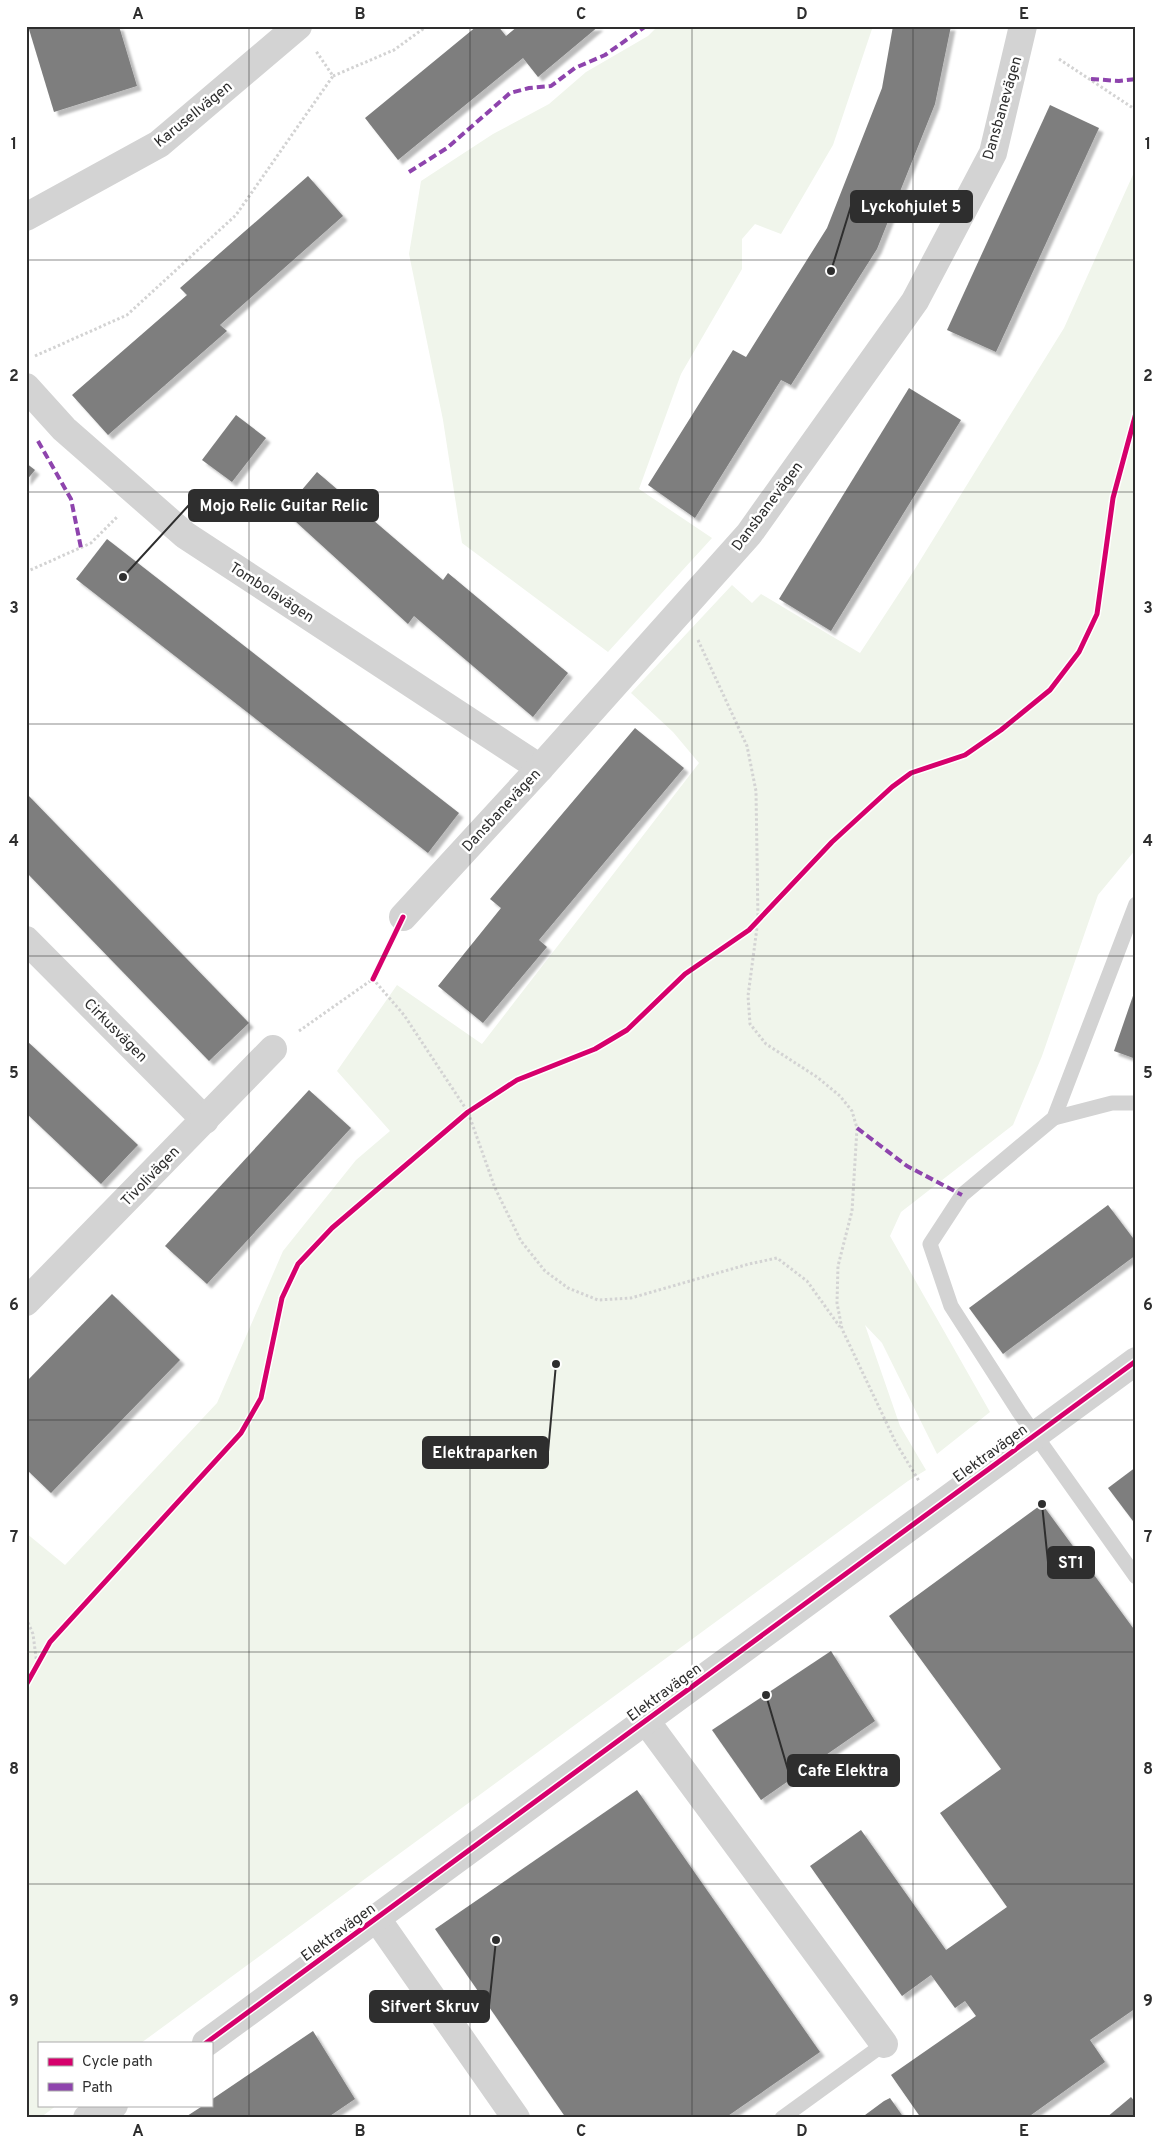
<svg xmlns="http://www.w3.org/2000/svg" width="1162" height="2144" viewBox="0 0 1162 2144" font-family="Overpass,sans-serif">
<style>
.green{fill:#f0f5eb}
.building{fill:#7e7e7e;filter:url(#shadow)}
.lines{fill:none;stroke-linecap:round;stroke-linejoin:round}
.path{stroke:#d3d3d3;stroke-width:3;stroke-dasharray:2.5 2.5;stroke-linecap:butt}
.lane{stroke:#d3d3d3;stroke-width:15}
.street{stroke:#d3d3d3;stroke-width:28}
.quiet{stroke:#8e44ad;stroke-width:4;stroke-dasharray:8 4;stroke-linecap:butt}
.cycleway-casing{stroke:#fff;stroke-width:8}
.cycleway{stroke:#d6006c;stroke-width:5}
.grid{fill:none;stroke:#2e2e2e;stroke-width:1;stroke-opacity:0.55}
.labels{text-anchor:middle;stroke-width:5;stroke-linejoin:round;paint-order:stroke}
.street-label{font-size:15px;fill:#2e2e2e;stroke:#fff}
.leader{fill:none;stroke:#2e2e2e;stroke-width:2}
.callout-dot{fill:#2e2e2e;stroke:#fff;stroke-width:2}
.callout{fill:#2e2e2e;stroke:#2e2e2e;stroke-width:2}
.callout-label{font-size:16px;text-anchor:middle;font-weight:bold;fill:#fff}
.neatline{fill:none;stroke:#2e2e2e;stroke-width:2}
.grid-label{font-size:16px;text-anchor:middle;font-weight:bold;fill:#2e2e2e}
</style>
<defs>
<filter id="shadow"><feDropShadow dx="4.5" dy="4.5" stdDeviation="1" flood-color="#0004"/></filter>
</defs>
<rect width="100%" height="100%" fill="#fff"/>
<g class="green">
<polygon points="658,26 873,26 833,145 781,234 755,224 742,239 742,269 681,374 639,489 712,538 608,652 462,543 443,420 409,254 421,181 493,134 549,104 586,72 648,36"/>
<polygon points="1136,168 1136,849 1098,895 1042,1056 1013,1125 901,1212 890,1236 990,1412 937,1454 882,1343 865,1325 900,1426 926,1470 908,1481 141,2043 39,2043 39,2105 57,2105 40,2118 26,2118 26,1533 65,1565 217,1403 283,1251 356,1160 390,1131 337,1071 397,985 482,1044 699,763 673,732 631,693 732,585 752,603 761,594 860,653 913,572 1064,328"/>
</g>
<g class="building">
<polygon points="28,26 119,26 137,86 54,112"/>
<polygon points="477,26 498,26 506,36 518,26 599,26 538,77 523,58 398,160 365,118"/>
<polygon points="893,26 951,26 935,104 877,249 791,385 781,380 695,518 648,485 733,350 746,357 827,228 882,88"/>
<polygon points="1050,105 1099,128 996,352 947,330"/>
<polygon points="308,176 343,216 220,325 227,331 108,435 72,395 187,295 180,288"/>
<polygon points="909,388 961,420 831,631 779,599"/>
<polygon points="236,415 266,438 232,482 202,460"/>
<polygon points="26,463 35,470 26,481"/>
<polygon points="317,472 443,580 448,573 568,673 533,717 414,616 408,624 284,511"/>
<polygon points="107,539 459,813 428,853 76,579"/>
<polygon points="635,728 684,768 539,940 547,947 483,1023 438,986 501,908 490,899"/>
<polygon points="26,793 249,1023 209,1061 26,872"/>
<polygon points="1135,990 1136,990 1136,1059 1114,1051"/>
<polygon points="26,1040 138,1145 101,1184 26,1113"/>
<polygon points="309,1090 351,1128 207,1284 165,1246"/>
<polygon points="1108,1205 1136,1242 1136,1255 1003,1354 969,1308"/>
<polygon points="112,1294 180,1360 51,1493 26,1469 26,1382"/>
<polygon points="1136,1467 1136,1525 1108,1488"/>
<polygon points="1042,1504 1136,1632 1136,2008 1090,2040 1105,2062 1027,2118 921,2118 891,2075 976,2016 965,2001 955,2008 931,1975 902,1996 810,1866 861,1830 946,1950 1007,1907 940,1813 1001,1769 889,1616"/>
<polygon points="831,1651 875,1721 761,1800 712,1730"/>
<polygon points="637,1790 820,2052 725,2118 566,2118 435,1929"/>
<polygon points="313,2031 355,2099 327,2118 184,2118 204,2105 211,2105 211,2100"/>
<polygon points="1131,2097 1136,2103 1136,2118 1106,2118"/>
<polygon points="890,2098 904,2118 861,2118 884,2101"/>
</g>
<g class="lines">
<g class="path">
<polyline points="1059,59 1136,110"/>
<polyline points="333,76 394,50 427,26"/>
<polyline points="35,356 127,315 236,215 333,76 316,51"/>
<polyline points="26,572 91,543 117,517"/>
<polyline points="698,640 747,746 756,791 758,920 748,996 750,1024 766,1044 817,1077 840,1096 852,1111 857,1128 852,1211 838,1266 837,1303 842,1329 896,1443 919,1481"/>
<polyline points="299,1031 373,979 404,1015 468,1112 495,1188 521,1241 545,1271 568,1288 598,1300 631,1298 749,1264 777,1258 807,1281 840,1327"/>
<polyline points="26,1618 33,1634 37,1665"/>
</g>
<g class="lane">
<polyline points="1136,904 1054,1118 962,1195 930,1244 951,1306 1019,1412 1136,1577"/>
<polyline points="1054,1118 1112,1103 1136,1103"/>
<polyline points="782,2118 884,2044"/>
</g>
<g class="street">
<polyline points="26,217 159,144 298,26"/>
<polyline points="26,387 64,429 185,535 540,768"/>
<polyline points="403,917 540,768 749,534 915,301 993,153 1023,26"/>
<polyline points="26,940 205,1120"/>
<polyline points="26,1302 273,1049"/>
<polyline points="646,1721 884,2044"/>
<polyline points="377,1919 516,2118"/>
<polyline points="206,2043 1136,1361"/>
<polyline points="87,2118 114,2105"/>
</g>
<g class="quiet">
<polyline points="1091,79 1119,81 1136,79"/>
<polyline points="409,172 447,148 510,93 529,88 551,86 575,68 605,55 646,26"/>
<polyline points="38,441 71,499 81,548"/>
<polyline points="857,1128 907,1166 962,1195"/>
</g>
<g class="cycleway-casing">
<g id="cycleway">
<polyline points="373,979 403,917"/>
<polyline points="26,1685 50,1642 241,1433 261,1398 282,1298 298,1264 332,1228 468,1112 517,1080 595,1049 627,1030 685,974 749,930 832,842 892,787 911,773 965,755 1001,730 1050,690 1079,652 1097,614 1113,498 1136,413"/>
<polyline points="206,2043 1136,1361"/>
</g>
</g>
<use href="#cycleway" class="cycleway"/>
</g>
<path class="grid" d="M249,26V2118M470,26V2118M692,26V2118M913,26V2118M26,260H1136M26,492H1136M26,724H1136M26,956H1136M26,1188H1136M26,1420H1136M26,1652H1136M26,1884H1136"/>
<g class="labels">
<g class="street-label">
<text transform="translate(1002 108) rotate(-74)" y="5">Dansbanevägen</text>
<text transform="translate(193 114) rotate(-39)" y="5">Karusellvägen</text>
<text transform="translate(767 506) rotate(-53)" y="5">Dansbanevägen</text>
<text transform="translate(272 592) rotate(33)" y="5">Tombolavägen</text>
<text transform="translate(501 810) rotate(-47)" y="5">Dansbanevägen</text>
<text transform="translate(116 1030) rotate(45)" y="5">Cirkusvägen</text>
<text transform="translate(150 1176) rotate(-46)" y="5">Tivolivägen</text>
<text transform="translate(990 1453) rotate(-36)" y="5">Elektravägen</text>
<text transform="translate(664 1692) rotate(-36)" y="5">Elektravägen</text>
<text transform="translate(338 1932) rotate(-36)" y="5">Elektravägen</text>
</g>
</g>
<path class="leader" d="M831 271L851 206M123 577L189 505M556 1364L548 1452M1042 1504L1048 1562M766 1695L788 1770M496 1940L489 2006"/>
<g class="callout-dot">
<circle cx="831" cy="271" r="5"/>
<circle cx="123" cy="577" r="5"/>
<circle cx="556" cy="1364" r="5"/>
<circle cx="1042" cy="1504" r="5"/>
<circle cx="766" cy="1695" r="5"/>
<circle cx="496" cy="1940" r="5"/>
</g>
<g class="callout">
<rect x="851" y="191" width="121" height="31" rx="5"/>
<rect x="189" y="490" width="189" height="31" rx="5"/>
<rect x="423" y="1437" width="125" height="31" rx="5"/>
<rect x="1048" y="1547" width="46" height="31" rx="5"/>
<rect x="788" y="1755" width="111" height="31" rx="5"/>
<rect x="370" y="1991" width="119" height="31" rx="5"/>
</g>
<g class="callout-label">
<text x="911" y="212">Lyckohjulet 5</text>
<text x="284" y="511">Mojo Relic Guitar Relic</text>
<text x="485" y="1458">Elektraparken</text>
<text x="1071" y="1568">ST1</text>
<text x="843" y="1776">Cafe Elektra</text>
<text x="430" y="2012">Sifvert Skruv</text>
</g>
<rect width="1162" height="2144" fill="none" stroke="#ffffff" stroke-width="55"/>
<rect x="38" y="2042" width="175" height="65" fill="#ffffff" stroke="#ababab"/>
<rect x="48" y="2058" width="25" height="8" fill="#d6006c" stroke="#ababab"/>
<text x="82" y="2066" font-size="15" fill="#2e2e2e">Cycle path</text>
<rect x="48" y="2083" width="25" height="8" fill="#8e44ad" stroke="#ababab"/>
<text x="82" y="2092" font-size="15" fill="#2e2e2e">Path</text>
<rect x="28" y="28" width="1106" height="2088" class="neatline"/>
<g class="grid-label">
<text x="138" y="19">A</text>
<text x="360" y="19">B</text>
<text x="581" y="19">C</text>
<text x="802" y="19">D</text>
<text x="1024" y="19">E</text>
<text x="14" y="149">1</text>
<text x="1148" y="149">1</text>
<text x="14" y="381">2</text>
<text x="1148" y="381">2</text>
<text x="14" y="613">3</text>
<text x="1148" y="613">3</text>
<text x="14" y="846">4</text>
<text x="1148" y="846">4</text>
<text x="14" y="1078">5</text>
<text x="1148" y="1078">5</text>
<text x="14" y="1310">6</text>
<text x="1148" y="1310">6</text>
<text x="14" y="1542">7</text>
<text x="1148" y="1542">7</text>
<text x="14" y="1774">8</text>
<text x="1148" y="1774">8</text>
<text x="14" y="2006">9</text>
<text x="1148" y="2006">9</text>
<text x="138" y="2136">A</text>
<text x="360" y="2136">B</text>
<text x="581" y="2136">C</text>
<text x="802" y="2136">D</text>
<text x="1024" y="2136">E</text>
</g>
</svg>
